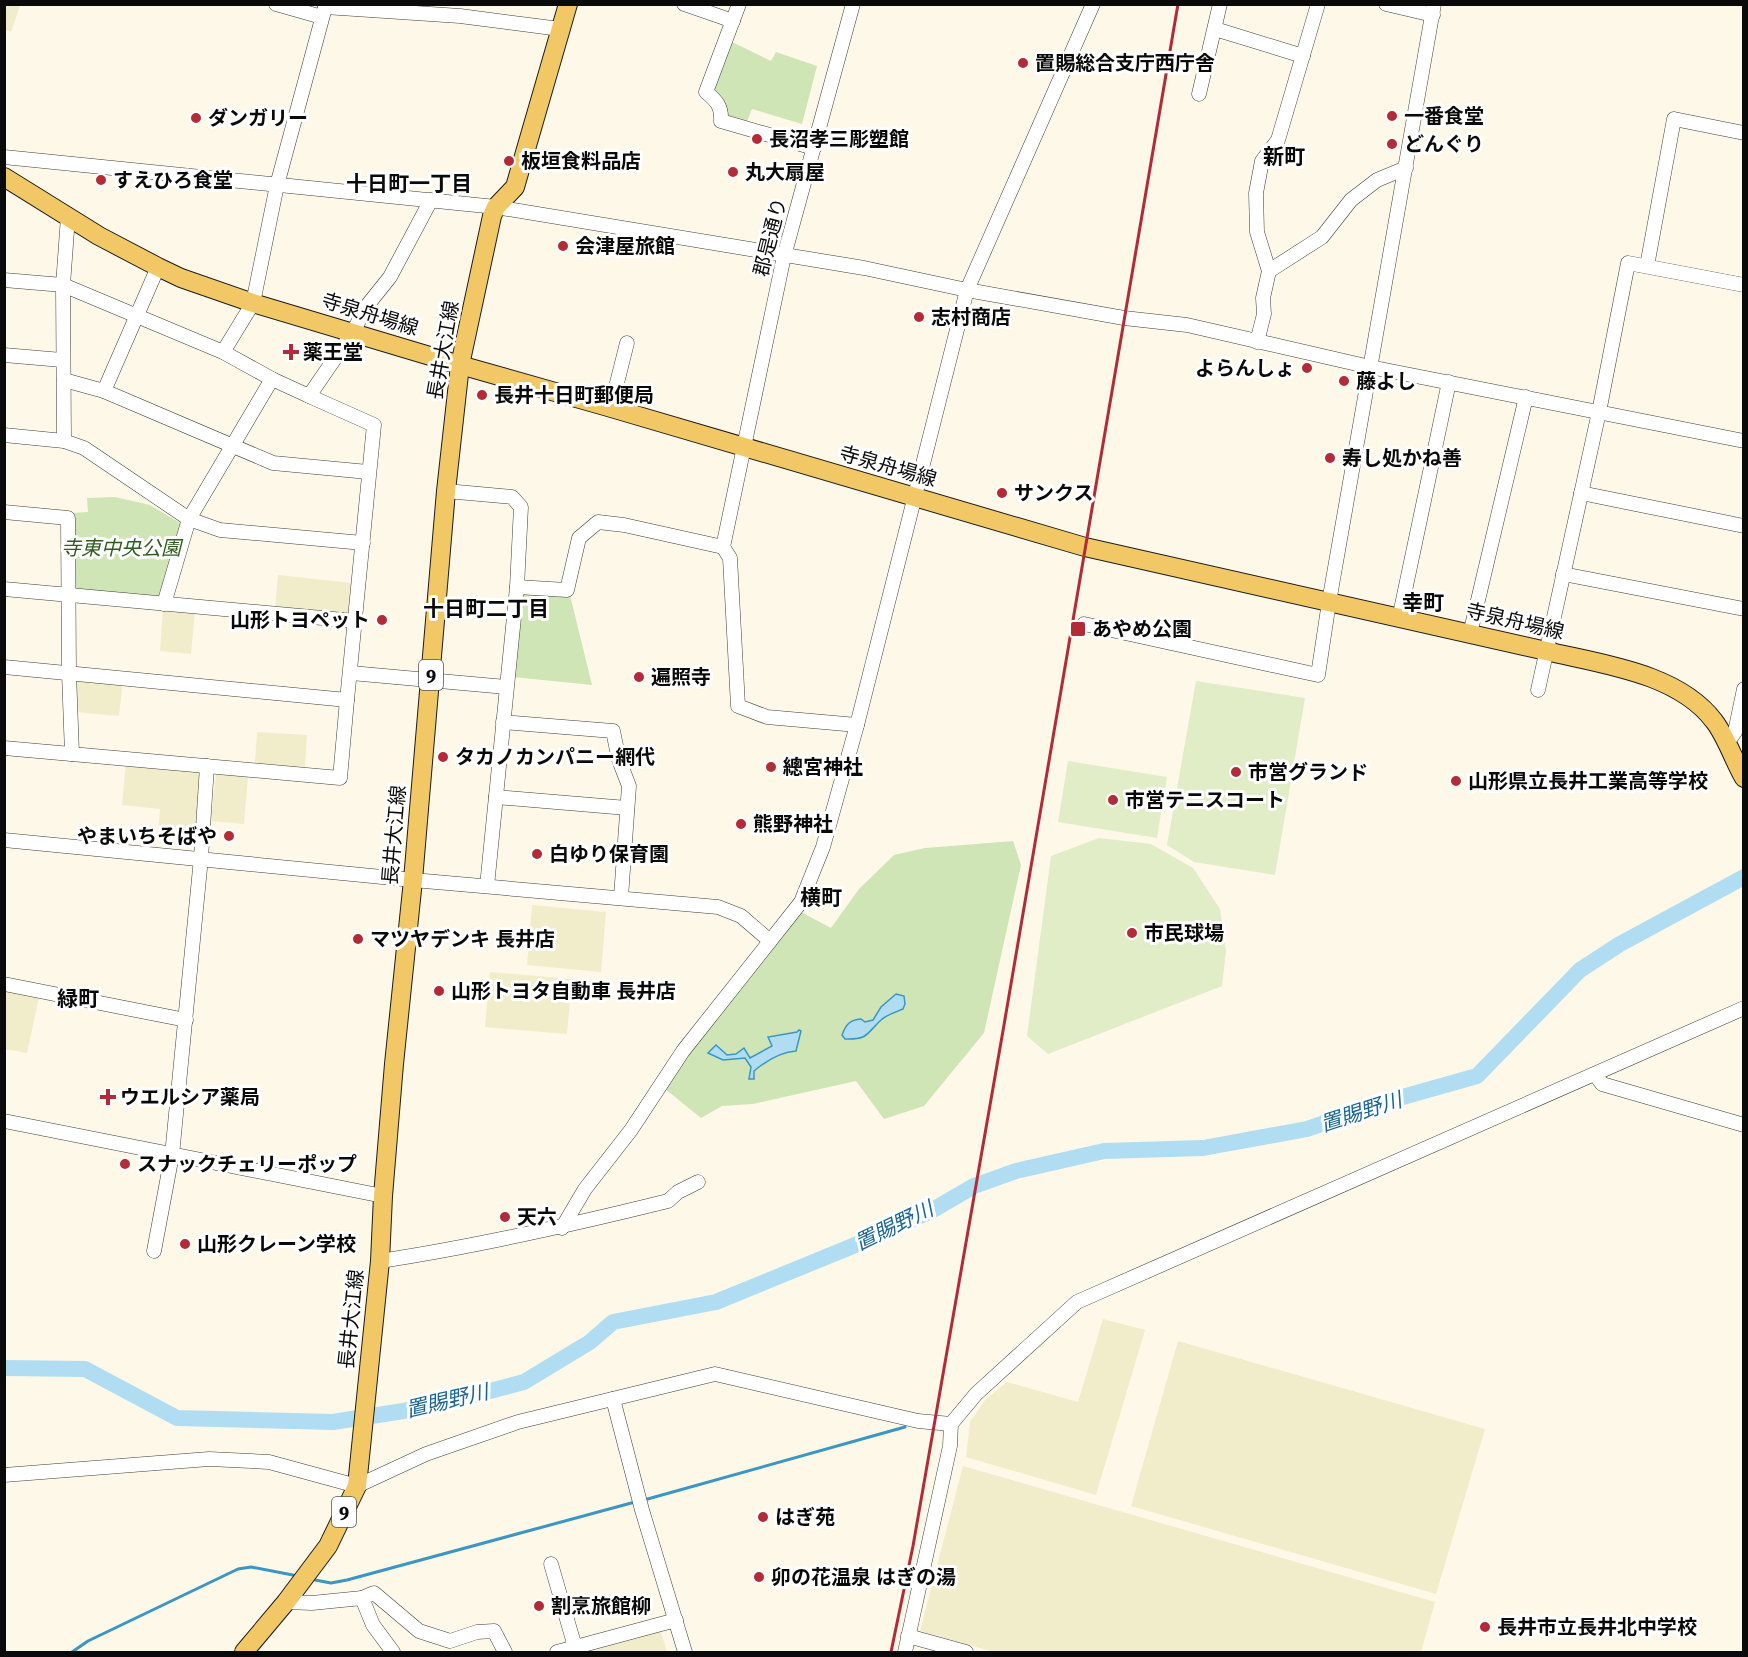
<svg xmlns="http://www.w3.org/2000/svg" width="1748" height="1657" viewBox="0 0 1748 1657" font-family="'Roboto Serif','Noto Sans JP',serif">
<style>
.farmland{fill:#f1ecca}
.green{fill:#d0e5b5}
.pitch{fill:#e1edc6}
.water{fill:#b0ddf2;stroke:#3b95c5;stroke-width:1.5}
.lines{fill:none;stroke-linecap:round;stroke-linejoin:round}
.stream{stroke:#3b95c5;stroke-width:3}
.river{stroke:#b0ddf2;stroke-width:16}
.minor-casing{stroke:#3d3d3d;stroke-width:15}
.major-casing{stroke:#1b1b1b;stroke-width:20}
.minor{stroke:#fff;stroke-width:14}
.major{stroke:#f1c865;stroke-width:18}
.rail{stroke:#b12b38;stroke-width:3}
.poi-dot{fill:#b12b38;stroke:#fff;stroke-width:2}
.labels{text-anchor:middle;stroke-width:6;stroke-linejoin:round;paint-order:stroke}
.shield{fill:#fff;stroke:#545454;stroke-width:1.5}
.shield-label{font-size:18px;font-weight:bold;fill:#0a0a0a}
.poi-label{font-size:20px;font-weight:bold;fill:#0a0a0a;stroke:#fff;text-anchor:start}
.street-label{font-size:20px;fill:#0a0a0a;stroke:#fff}
.park-label{font-size:20px;font-style:italic;fill:#2f5d1f;stroke:#fff}
.neighbourhood-label{font-size:21px;font-weight:bold;fill:#0a0a0a;stroke:#fff}
.water-label{font-size:21px;font-style:italic;fill:#1c6593;stroke:#fff}
</style>
<rect width="100%" height="100%" fill="#fef8e8"/>
<g class="farmland">
<polygon points="4,5 20,5 11,32 5,30"/>
<polygon points="278,575 352,583 348,616 275,609"/>
<polygon points="163,609 195,611 191,654 160,651"/>
<polygon points="75,677 123,681 119,716 76,712"/>
<polygon points="257,732 307,735 305,767 255,763"/>
<polygon points="126,763 202,770 195,839 158,836 160,809 122,805"/>
<polygon points="216,774 248,777 244,824 211,821"/>
<polygon points="532,905 606,912 601,972 527,965"/>
<polygon points="490,972 572,979 567,1034 485,1027"/>
<polygon points="4,990 39,997 27,1053 5,1049"/>
<polygon points="1103,1319 1145,1330 1096,1495 966,1457 970,1422 985,1400 1007,1382 1078,1402"/>
<polygon points="1178,1341 1485,1429 1436,1594 1131,1506"/>
<polygon points="963,1466 1435,1602 1421,1652 994,1652 920,1631"/>
<polygon points="660,1629 667,1652 573,1652"/>
</g>
<g class="green">
<polygon points="730,41 771,61 776,52 817,66 802,124 752,109 746,124 730,120 724,103 712,91"/>
<polygon points="115,497 150,505 182,524 158,601 73,593 72,513 88,512 87,498"/>
<polygon points="522,593 570,595 592,685 513,677"/>
<polygon points="1013,841 1021,865 984,1033 924,1106 884,1119 856,1081 753,1104 722,1106 701,1118 664,1088 707,1029 801,912 831,928 859,889 894,855 925,848"/>
</g>
<g class="pitch">
<polygon points="1196,681 1305,698 1275,875 1194,862 1167,845"/>
<polygon points="1068,761 1167,777 1157,838 1058,822"/>
<polygon points="1099,838 1151,844 1193,868 1220,909 1226,951 1222,986 1048,1054 1027,1036 1051,856"/>
</g>
<g class="water">
<path d="M896,994L904,996L905,1004L903,1009C896,1012 886,1015 881,1020C866,1034 868,1040 845,1039L842,1035C846,1024 850,1020 861,1019L865,1022L873,1020L881,1007Z"/>
<path d="M799,1030L801,1031L796,1051C781,1052 766,1061 754,1071V1079H749L751,1067L745,1058L723,1060L708,1053L716,1045L727,1055L736,1054L744,1048L750,1058L772,1046L768,1037L797,1032Z"/>
</g>
<g class="lines">
<g class="stream">
<polyline points="644,1500 905,1427"/>
<polyline points="310,1579 331,1583 347,1580 635,1502"/>
<polyline points="72,1652 88,1641 238,1569 251,1567 298,1576"/>
</g>
<polyline class="river" points="4,1368 85,1369 177,1418 333,1422 429,1407 524,1382 590,1342 613,1322 716,1302 870,1239 931,1211 974,1186 1016,1171 1104,1151 1203,1148 1307,1129 1385,1102 1477,1076 1580,970 1620,944 1744,877"/>
<g class="minor-casing">
<g id="minor">
<polyline points="276,4 322,17"/>
<polyline points="684,4 733,21"/>
<path d="M739,4L706,92C717,101 722,107 721,121L814,148"/>
<polyline points="1386,4 1433,15"/>
<polyline points="325,7 460,16 560,29"/>
<polyline points="1215,29 1303,56"/>
<polyline points="1199,94 1220,4"/>
<polyline points="4,157 496,207 864,268 967,290 1124,318 1187,325 1370,367 1744,441"/>
<polyline points="1647,266 1674,119 1744,133"/>
<polyline points="1269,271 1322,237 1351,200 1377,180 1406,168"/>
<polyline points="4,280 63,285 223,352"/>
<polyline points="1257,342 1264,314 1263,298 1269,271 1257,232 1256,193 1262,161 1278,140 1318,4"/>
<polyline points="4,355 62,360"/>
<polyline points="272,379 223,352 253,303 277,185 326,4"/>
<polyline points="64,380 104,391 273,463 368,472"/>
<polyline points="104,391 158,267"/>
<polyline points="608,407 614,395 627,343"/>
<polyline points="4,435 64,441 84,448 189,519 220,530 363,543"/>
<polyline points="64,441 63,285 68,217"/>
<polyline points="446,491 512,497 521,507 517,587 487,886"/>
<polyline points="1581,493 1744,526"/>
<polyline points="4,512 68,518 69,673 72,754"/>
<polyline points="723,547 784,256 853,4"/>
<polyline points="1563,574 1744,609"/>
<polyline points="517,587 567,590 579,538 598,522 624,525 723,547 730,558 738,706 767,717 857,725"/>
<polyline points="4,589 355,621"/>
<polyline points="164,604 189,519 272,379 309,396 353,332 366,307 390,277 431,200"/>
<polyline points="1399,619 1449,382"/>
<polyline points="1084,624 1318,675 1329,602 1434,4"/>
<polyline points="1470,634 1526,397"/>
<polyline points="4,667 347,700 374,425 309,396"/>
<polyline points="351,673 506,687"/>
<polyline points="1538,690 1599,412 1628,263 1744,285"/>
<polyline points="503,722 613,731 619,760 629,786 621,897"/>
<polyline points="1726,744 1735,732 1744,689"/>
<polyline points="4,748 340,778 347,700"/>
<polyline points="496,797 627,808"/>
<polyline points="4,840 413,880 718,907 741,916 770,941"/>
<polyline points="4,984 186,1020"/>
<polyline points="1595,1074 1602,1084 1744,1125"/>
<polyline points="4,1121 383,1196"/>
<polyline points="562,1228 585,1189 631,1130 683,1051 801,902 823,847 857,725 967,290 1093,4"/>
<polyline points="154,1251 172,1155 201,858 207,766"/>
<path d="M380,1261C479,1246 571,1225 668,1201L678,1192L698,1182"/>
<polyline points="613,1399 642,1510 685,1652"/>
<polyline points="4,1475 209,1459 269,1462 357,1486 426,1454 518,1422 715,1374 918,1421 951,1424"/>
<polyline points="551,1564 575,1647"/>
<polyline points="362,1598 374,1593 419,1631 450,1641 477,1632 494,1631 505,1652"/>
<polyline points="286,1602 312,1603 362,1598 373,1625 393,1652"/>
<polyline points="908,1636 966,1652"/>
<polyline points="557,1652 676,1620"/>
<polyline points="905,1652 950,1446 951,1424 976,1394 1077,1302 1744,1008"/>
</g>
</g>
<g class="major-casing">
<g id="major">
<path d="M4,177L99,236L158,267L181,278L253,303L460,365L608,407L1085,547L1546,651C1601,664 1678,673 1714,721C1726,736 1734,761 1744,778"/>
<polyline points="244,1652 286,1602 328,1546 357,1486 380,1261 383,1196 394,1064 413,880 446,491 460,365 492,216 496,207 515,187 568,4"/>
</g>
</g>
<use href="#minor" class="minor"/>
<use href="#major" class="major"/>
<polyline class="rail" points="891,1652 913,1546 1004,1025 1178,4"/>
</g>
<g class="poi-dot">
<circle cx="1023" cy="63" r="6"/>
<circle cx="1392" cy="116" r="6"/>
<circle cx="196" cy="118" r="6"/>
<circle cx="757" cy="139" r="6"/>
<circle cx="1392" cy="144" r="6"/>
<circle cx="509" cy="161" r="6"/>
<circle cx="733" cy="172" r="6"/>
<circle cx="101" cy="180" r="6"/>
<circle cx="563" cy="246" r="6"/>
<circle cx="919" cy="317" r="6"/>
<path d="M288 343h6v6h6v6h-6v6h-6v-6h-6v-6h6z"/>
<circle cx="1307" cy="368" r="6"/>
<circle cx="1344" cy="381" r="6"/>
<circle cx="482" cy="395" r="6"/>
<circle cx="1330" cy="458" r="6"/>
<circle cx="1002" cy="493" r="6"/>
<circle cx="382" cy="620" r="6"/>
<rect x="1070" y="621" width="16" height="16" rx="3"/>
<circle cx="639" cy="677" r="6"/>
<circle cx="443" cy="757" r="6"/>
<circle cx="771" cy="767" r="6"/>
<circle cx="1236" cy="772" r="6"/>
<circle cx="1456" cy="781" r="6"/>
<circle cx="1113" cy="800" r="6"/>
<circle cx="741" cy="824" r="6"/>
<circle cx="229" cy="836" r="6"/>
<circle cx="537" cy="854" r="6"/>
<circle cx="1132" cy="933" r="6"/>
<circle cx="358" cy="939" r="6"/>
<circle cx="439" cy="991" r="6"/>
<path d="M105 1088h6v6h6v6h-6v6h-6v-6h-6v-6h6z"/>
<circle cx="125" cy="1164" r="6"/>
<circle cx="505" cy="1217" r="6"/>
<circle cx="185" cy="1244" r="6"/>
<circle cx="763" cy="1517" r="6"/>
<circle cx="759" cy="1577" r="6"/>
<circle cx="539" cy="1606" r="6"/>
<circle cx="1485" cy="1627" r="6"/>
</g>
<g class="labels">
<g class="shield">
<rect x="419" y="660" width="24" height="30" rx="4.5"/>
<rect x="332" y="1497" width="24" height="30" rx="4.5"/>
</g>
<g class="shield-label">
<text x="431" y="681">9</text>
<text x="344" y="1518">9</text>
</g>
<g class="poi-label">
<text x="1035" y="70">置賜総合支庁西庁舎</text>
<text x="1404" y="123">一番食堂</text>
<text x="208" y="125">ダンガリー</text>
<text x="769" y="146">長沼孝三彫塑館</text>
<text x="1404" y="151">どんぐり</text>
<text x="521" y="168">板垣食料品店</text>
<text x="745" y="179">丸大扇屋</text>
<text x="113" y="187">すえひろ食堂</text>
<text x="575" y="253">会津屋旅館</text>
<text x="931" y="324">志村商店</text>
<text x="303" y="359">薬王堂</text>
<text x="1295" y="375" text-anchor="end">よらんしょ</text>
<text x="1356" y="388">藤よし</text>
<text x="494" y="402">長井十日町郵便局</text>
<text x="1342" y="465">寿し処かね善</text>
<text x="1014" y="500">サンクス</text>
<text x="370" y="627" text-anchor="end">山形トヨペット</text>
<text x="1092" y="636">あやめ公園</text>
<text x="651" y="684">遍照寺</text>
<text x="455" y="764">タカノカンパニー網代</text>
<text x="783" y="774">總宮神社</text>
<text x="1248" y="779">市営グランド</text>
<text x="1468" y="788">山形県立長井工業高等学校</text>
<text x="1125" y="807">市営テニスコート</text>
<text x="753" y="831">熊野神社</text>
<text x="217" y="843" text-anchor="end">やまいちそばや</text>
<text x="549" y="861">白ゆり保育園</text>
<text x="1144" y="940">市民球場</text>
<text x="370" y="946">マツヤデンキ 長井店</text>
<text x="451" y="998">山形トヨタ自動車 長井店</text>
<text x="120" y="1104">ウエルシア薬局</text>
<text x="137" y="1171">スナックチェリーポップ</text>
<text x="517" y="1224">天六</text>
<text x="197" y="1251">山形クレーン学校</text>
<text x="775" y="1524">はぎ苑</text>
<text x="771" y="1584">卯の花温泉 はぎの湯</text>
<text x="551" y="1613">割烹旅館柳</text>
<text x="1497" y="1634">長井市立長井北中学校</text>
</g>
<g class="street-label">
<text transform="translate(770 237) rotate(-76)" y="7">郡是通り</text>
<text transform="translate(370 314) rotate(17)" y="7">寺泉舟場線</text>
<text transform="translate(443 350) rotate(-80)" y="7">長井大江線</text>
<text transform="translate(888 466) rotate(16)" y="7">寺泉舟場線</text>
<text transform="translate(1515 621) rotate(13)" y="7">寺泉舟場線</text>
<text transform="translate(394 835) rotate(-85)" y="7">長井大江線</text>
<text transform="translate(351 1319) rotate(-84)" y="7">長井大江線</text>
</g>
<g class="park-label">
<text x="121" y="555">寺東中央公園</text>
</g>
<g class="neighbourhood-label">
<text x="1284" y="164">新町</text>
<text x="409" y="191">十日町一丁目</text>
<text x="1423" y="610">幸町</text>
<text x="486" y="616">十日町二丁目</text>
<text x="821" y="905">横町</text>
<text x="78" y="1006">緑町</text>
</g>
<g class="water-label">
<text transform="translate(1361 1112) rotate(-18)" y="7">置賜野川</text>
<text transform="translate(894 1226) rotate(-26)" y="7">置賜野川</text>
<text transform="translate(447 1401) rotate(-13)" y="7">置賜野川</text>
</g>
</g>
<rect width="1748" height="1657" fill="none" stroke="#0a0a0a" stroke-width="12"/>
</svg>
